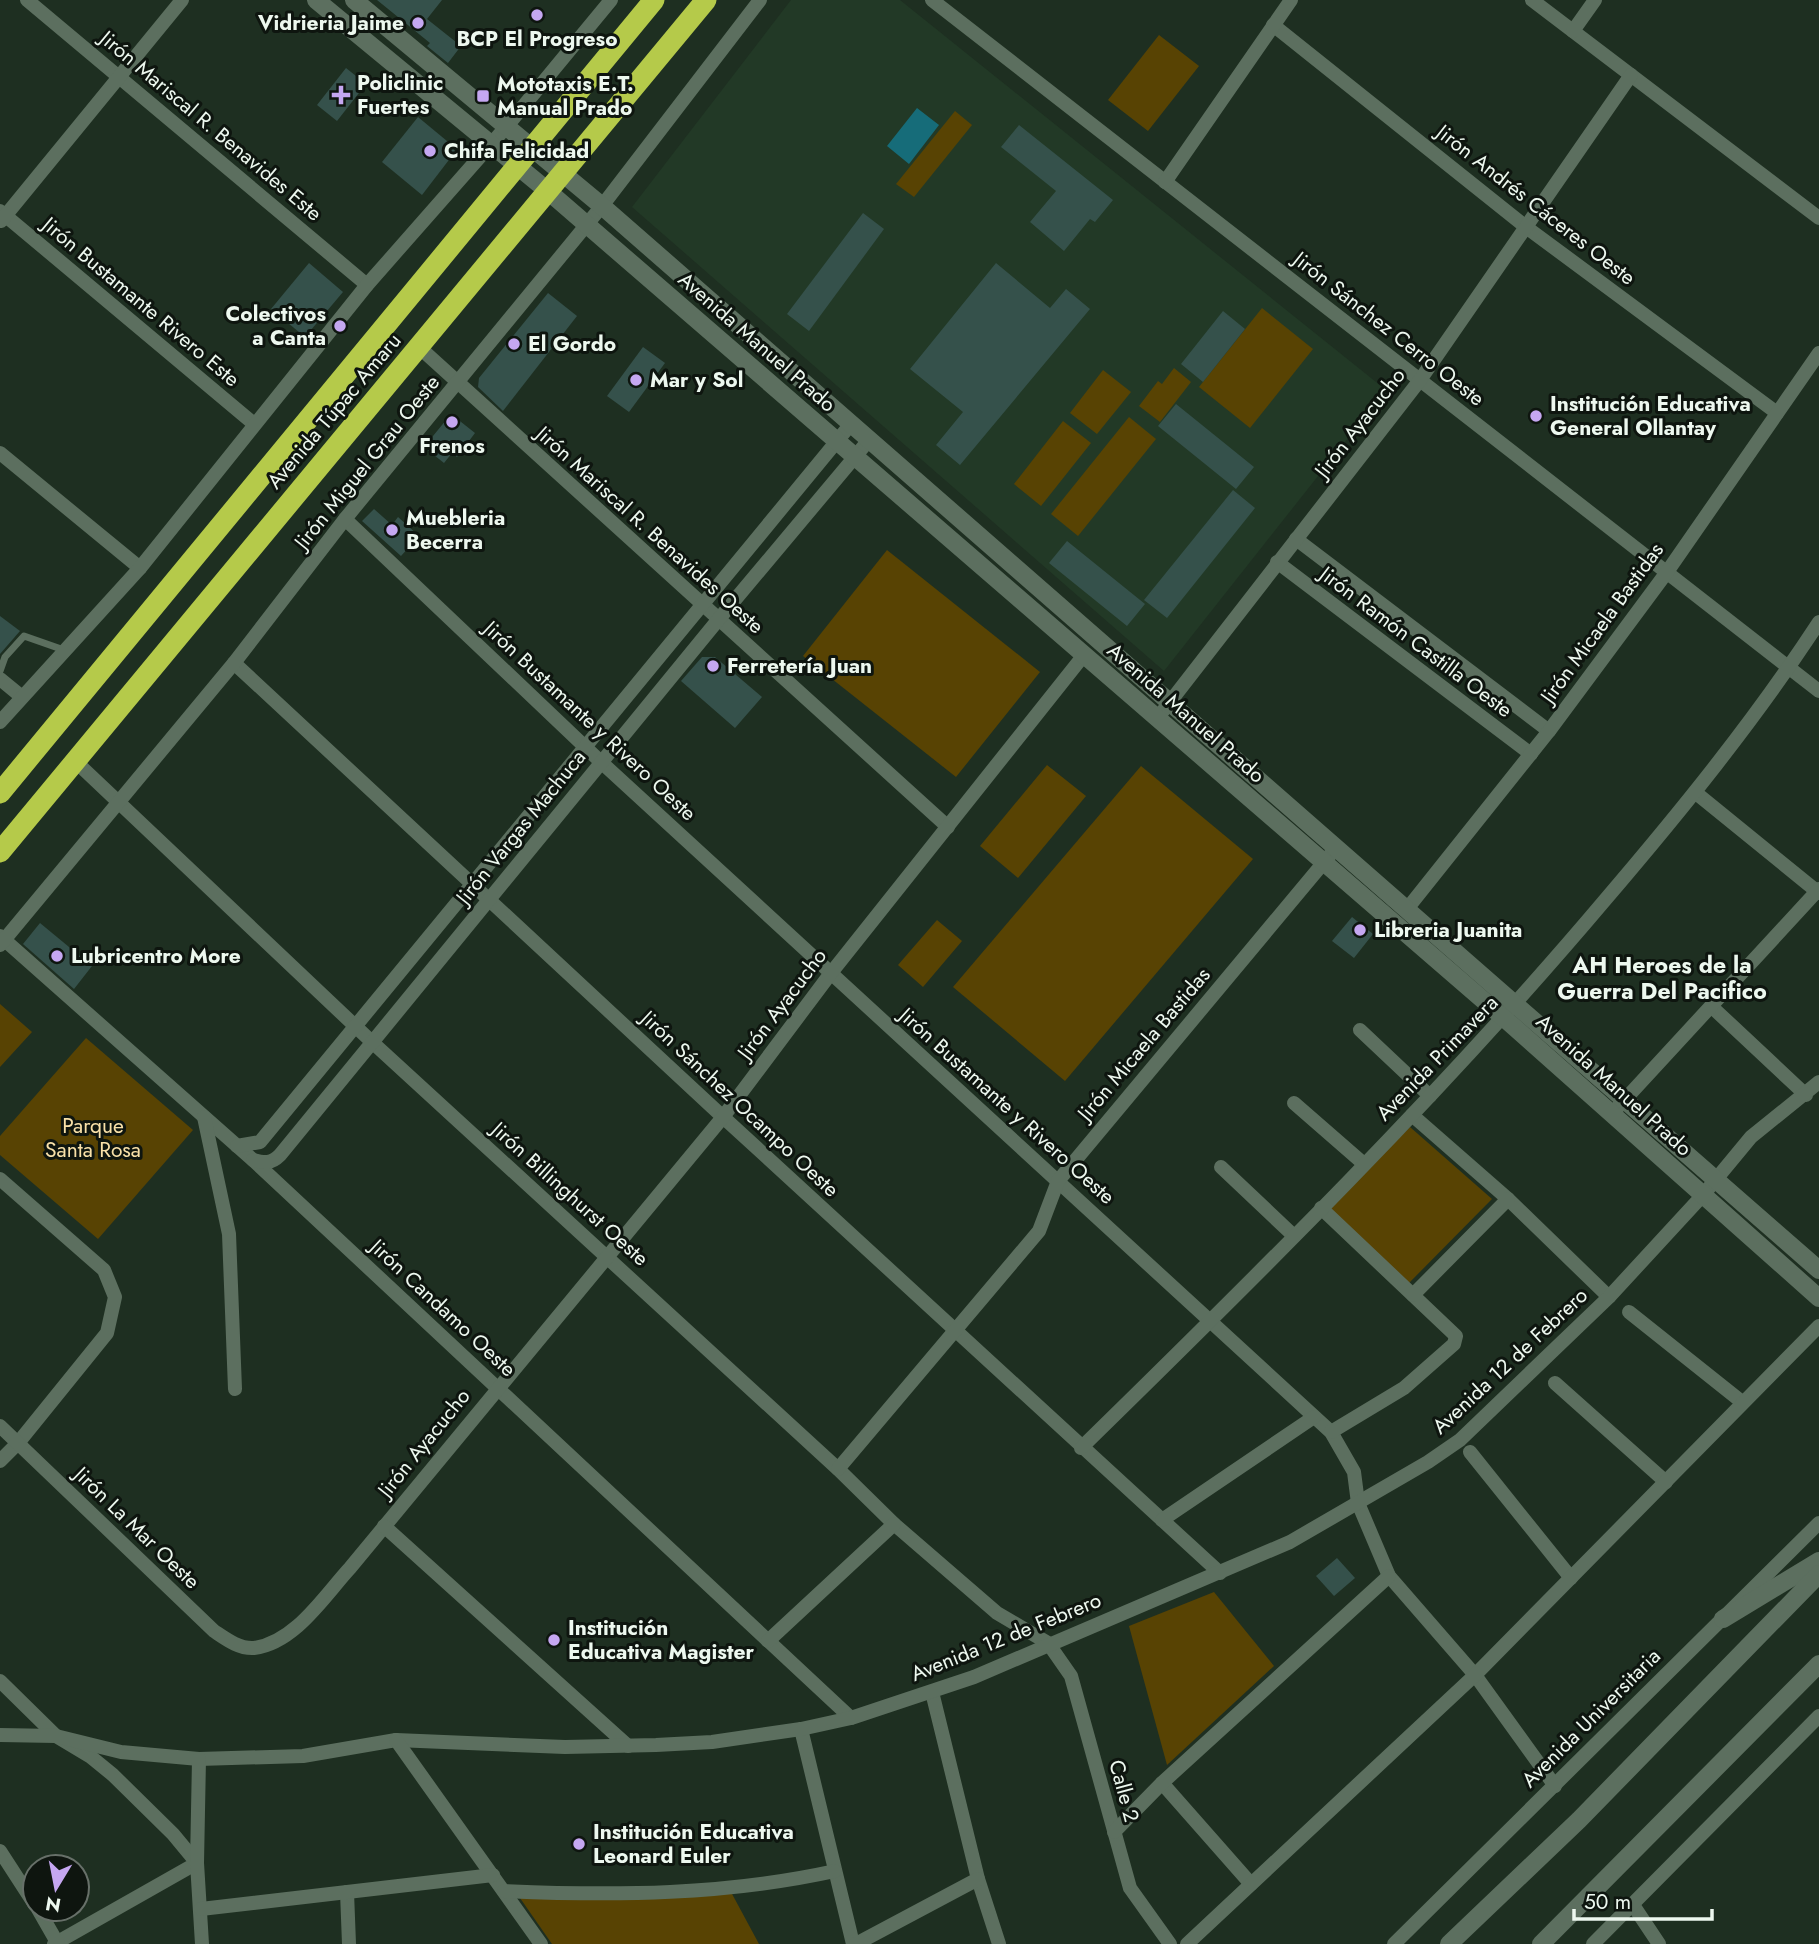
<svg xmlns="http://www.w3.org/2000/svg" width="1819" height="1944" viewBox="0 0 1819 1944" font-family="Jost,sans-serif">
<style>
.built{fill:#223926}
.green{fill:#584303}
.water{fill:#166c79}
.building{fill:#35514b}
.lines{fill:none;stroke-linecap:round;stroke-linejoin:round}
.lane{stroke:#5c6f5f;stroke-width:7}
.street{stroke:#5c6f5f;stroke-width:14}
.secondary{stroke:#5c6f5f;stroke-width:18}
.highway{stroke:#b5ca4a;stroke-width:21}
.poi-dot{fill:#c5a7f1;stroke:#0e150f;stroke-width:2.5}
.labels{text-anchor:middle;stroke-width:6;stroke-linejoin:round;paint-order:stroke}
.poi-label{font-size:21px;font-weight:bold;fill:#edf8ef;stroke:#0e150f;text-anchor:start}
.street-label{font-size:21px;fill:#edf8ef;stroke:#0e150f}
.park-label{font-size:21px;fill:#f9e1a8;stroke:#0e150f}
.neighbourhood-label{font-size:23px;font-weight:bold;fill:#edf8ef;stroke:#0e150f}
</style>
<rect width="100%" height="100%" fill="#1e2f21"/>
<polygon class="built" points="791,0 900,0 1386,390 1164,671 632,207"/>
<g class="green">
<polygon points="1159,35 1199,66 1148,131 1108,100"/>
<polygon points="955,111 972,125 914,197 896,184"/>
<polygon points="1262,308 1313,349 1250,428 1199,387"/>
<polygon points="1174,368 1191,382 1160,422 1139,406 1158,381 1162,384"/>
<polygon points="1103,370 1131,392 1097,434 1070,413"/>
<polygon points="1129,417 1156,439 1078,536 1051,514"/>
<polygon points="1063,421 1091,443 1041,506 1014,484"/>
<polygon points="887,550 1040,672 956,777 803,656"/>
<polygon points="1047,765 1086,796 1018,878 980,846"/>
<polygon points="1141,766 1253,859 1065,1081 953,987"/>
<polygon points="937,920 962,941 923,987 898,965"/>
<polygon points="0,1004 32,1032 0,1067"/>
<polygon points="86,1038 193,1130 98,1239 0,1155 0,1136"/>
<polygon points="1410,1127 1492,1199 1409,1283 1328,1207"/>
<polygon points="1214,1592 1274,1666 1167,1765 1129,1626"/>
<polygon points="731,1892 759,1944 552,1944 520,1898"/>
</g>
<polygon class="water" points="917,108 939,125 909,164 887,146"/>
<g class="building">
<polygon points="377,0 442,0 427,19 461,46 448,63 427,46 430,43"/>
<polygon points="346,68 366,84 337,121 317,105"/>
<polygon points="418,117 453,146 455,152 422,195 382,162"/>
<polygon points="1019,125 1113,200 1095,222 1090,219 1064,251 1030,222 1056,191 1001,147"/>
<polygon points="863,213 884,229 809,331 787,314"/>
<polygon points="309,263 343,292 305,337 271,309"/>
<polygon points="996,263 1050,308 1066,289 1090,309 960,465 936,445 963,412 910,369"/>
<polygon points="548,293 577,316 503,411 478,387 479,378"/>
<polygon points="1223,311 1245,329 1203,382 1181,364"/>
<polygon points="643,347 665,363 629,412 607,396"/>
<polygon points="1176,404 1254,467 1236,489 1158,426"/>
<polygon points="451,414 475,433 457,457 452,453 444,463 424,447"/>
<polygon points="1233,490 1255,508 1167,618 1144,600"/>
<polygon points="374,509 392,525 398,517 419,536 401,556 362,521"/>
<polygon points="1067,541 1145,604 1127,626 1049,563"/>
<polygon points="0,616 20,631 0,654"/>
<polygon points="702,657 715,657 762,697 735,728 681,681"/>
<polygon points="1352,917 1373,934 1354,958 1332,941"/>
<polygon points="40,923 92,966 74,989 23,944"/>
<polygon points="1337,1558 1355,1578 1334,1596 1316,1576"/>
</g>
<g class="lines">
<polyline class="lane" points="0,671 5,657 24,636 64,650"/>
<g class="street">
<polyline points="27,0 367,285"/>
<polyline points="932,0 1819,691"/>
<polyline points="1532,0 1819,218"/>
<polyline points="1273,25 1526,227 1777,413"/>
<polyline points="1573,31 1595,0"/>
<polyline points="1165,182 1291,0"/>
<polyline points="0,211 254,424"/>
<polyline points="1,221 182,0"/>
<polyline points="419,347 948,827"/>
<polyline points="0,453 140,568"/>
<polyline points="345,519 601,762 1331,1432 1354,1472 1358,1503 1389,1576 1475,1675 1555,1786"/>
<polyline points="1296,539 1549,731"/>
<polyline points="1277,562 1531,754"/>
<polyline points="234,663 723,1117 1220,1573"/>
<polyline points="0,679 22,697"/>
<polyline points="1163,711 1420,380 1631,75"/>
<polyline points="0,722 140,568 367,285 507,126 611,0"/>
<polyline points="75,761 372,1042 838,1469 894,1524 997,1613 1048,1643 1071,1676 1130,1888 1170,1944"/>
<polyline points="1696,793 1819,893"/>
<polyline points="1407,909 1549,731 1667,572 1819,353"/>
<polyline points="0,936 253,1160 851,1718"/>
<polyline points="0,945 234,663 345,519 602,206 760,0"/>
<polyline points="1712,1007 1806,1095"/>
<polyline points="1360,1030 1430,1096"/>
<polyline points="1294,1103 1364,1164"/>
<polyline points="1618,1107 1819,889"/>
<polyline points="1412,1115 1508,1199 1609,1297"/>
<polyline points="204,1117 229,1234 235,1389"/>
<polyline points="237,1146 260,1142 851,424"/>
<path d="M253,1160C265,1163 271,1164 280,1155L718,620L869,440"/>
<polyline points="1221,1167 1294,1236"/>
<polyline points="0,1179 104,1270 115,1297 107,1333 18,1443 0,1461"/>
<polyline points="1321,1208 1456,1336 1454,1344 1404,1388 1331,1432"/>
<polyline points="1413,1295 1508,1199"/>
<polyline points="1629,1312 1742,1402"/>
<polyline points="1555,1383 1666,1482"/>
<path d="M0,1426L214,1631C226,1639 239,1649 254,1648C295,1643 325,1595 350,1568L723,1117L831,973L1084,655"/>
<path d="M1081,1448C1262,1271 1442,1093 1605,900C1681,811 1755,720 1819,622"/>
<polyline points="1470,1452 1571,1578"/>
<polyline points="838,1469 1039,1231 1058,1181 1330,855"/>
<polyline points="1162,1520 1314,1417"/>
<polyline points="384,1526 628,1746"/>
<polyline points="768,1641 894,1524"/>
<polyline points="0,1681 56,1736 91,1757 113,1775 173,1834 197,1863 54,1944"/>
<polyline points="932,1692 978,1879 999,1944"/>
<polyline points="801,1729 853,1944"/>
<polyline points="0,1735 56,1736 121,1752 199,1759 303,1756 396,1740 565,1747 656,1745 712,1742 801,1729 851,1718 974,1677 1290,1542 1428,1462 1460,1440 1609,1297 1703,1195 1751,1137 1819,1082"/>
<polyline points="396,1740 541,1944"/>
<polyline points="199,1759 197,1863 202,1944"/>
<polyline points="1162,1783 1251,1884"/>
<polyline points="1114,1832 1162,1783 1389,1576"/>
<polyline points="0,1851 35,1905"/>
<path d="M504,1891C616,1896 725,1895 835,1871"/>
<polyline points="347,1892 349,1944"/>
<polyline points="1633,1905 1659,1944"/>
<polyline points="38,1909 58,1944"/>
<polyline points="201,1909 493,1875"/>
<polyline points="856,1944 978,1879"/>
<polyline points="1187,1944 1475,1675 1819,1326"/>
<polyline points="1394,1944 1819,1523"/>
<polyline points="1593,1944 1819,1716"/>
</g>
<g class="secondary">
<polyline points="316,0 549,192 1504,1018 1819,1298"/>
<polyline points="354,0 602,206 1819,1270"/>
<polyline points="1723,1619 1819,1561"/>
<polyline points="1449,1944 1579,1820 1819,1574"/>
<polyline points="1541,1944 1819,1664"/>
</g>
<g class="highway">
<polyline points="0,793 654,0"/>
<polyline points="0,852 706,0"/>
</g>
</g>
<g class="poi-dot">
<circle cx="537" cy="15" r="7"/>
<circle cx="418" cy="23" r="7"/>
<path d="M337.5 84.5h7v7h7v7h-7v7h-7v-7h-7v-7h7z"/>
<rect x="476" y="89" width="14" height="14" rx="3.5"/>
<circle cx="430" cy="151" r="7"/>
<circle cx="340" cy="326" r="7"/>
<circle cx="514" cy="344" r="7"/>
<circle cx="636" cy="380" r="7"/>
<circle cx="1536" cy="416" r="7"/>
<circle cx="452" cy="422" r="7"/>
<circle cx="392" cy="530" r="7"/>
<circle cx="713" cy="666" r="7"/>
<circle cx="1360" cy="930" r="7"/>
<circle cx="57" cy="956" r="7"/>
<circle cx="554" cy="1640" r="7"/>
<circle cx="579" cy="1844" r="7"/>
</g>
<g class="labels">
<g class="poi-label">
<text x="404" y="30" text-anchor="end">Vidrieria Jaime</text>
<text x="537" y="46" text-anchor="middle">BCP El Progreso</text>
<text x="357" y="90">Policlinic<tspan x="357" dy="24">Fuertes</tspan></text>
<text x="497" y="91">Mototaxis E.T.<tspan x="497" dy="24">Manual Prado</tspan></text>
<text x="444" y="158">Chifa Felicidad</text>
<text x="326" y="321" text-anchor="end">Colectivos<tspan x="326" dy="24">a Canta</tspan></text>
<text x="528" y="351">El Gordo</text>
<text x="650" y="387">Mar y Sol</text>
<text x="1550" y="411">Institución Educativa<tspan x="1550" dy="24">General Ollantay</tspan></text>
<text x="452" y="453" text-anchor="middle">Frenos</text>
<text x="406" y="525">Muebleria<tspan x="406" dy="24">Becerra</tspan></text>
<text x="727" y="673">Ferretería Juan</text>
<text x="1374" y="937">Libreria Juanita</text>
<text x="71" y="963">Lubricentro More</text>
<text x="568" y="1635">Institución<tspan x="568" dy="24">Educativa Magister</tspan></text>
<text x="593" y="1839">Institución Educativa<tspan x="593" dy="24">Leonard Euler</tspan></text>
</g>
<g class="street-label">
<text transform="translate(211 126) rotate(40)" y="7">Jirón Mariscal R. Benavides Este</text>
<text transform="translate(1536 205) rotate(38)" y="7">Jirón Andrés Cáceres Oeste</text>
<text transform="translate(141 302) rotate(40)" y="7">Jirón Bustamante Rivero Este</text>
<text transform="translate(1389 329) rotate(38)" y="7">Jirón Sánchez Cerro Oeste</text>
<text transform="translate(757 342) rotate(41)" y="7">Avenida Manuel Prado</text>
<text transform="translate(334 411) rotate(-50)" y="7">Avenida Túpac Amaru</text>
<text transform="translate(1360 423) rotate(-52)" y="7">Jirón Ayacucho</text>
<text transform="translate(367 462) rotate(-51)" y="7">Jirón Miguel Grau Oeste</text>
<text transform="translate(650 530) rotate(42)" y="7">Jirón Mariscal R. Benavides Oeste</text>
<text transform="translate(1602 623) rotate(-54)" y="7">Jirón Micaela Bastidas</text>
<text transform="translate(1416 642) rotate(37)" y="7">Jirón Ramón Castilla Oeste</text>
<text transform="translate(1186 713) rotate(41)" y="7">Avenida Manuel Prado</text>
<text transform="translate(590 721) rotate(43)" y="7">Jirón Bustamante y Rivero Oeste</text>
<text transform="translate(521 827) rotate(-51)" y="7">Jirón Vargas Machuca</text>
<text transform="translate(782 1004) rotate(-53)" y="7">Jirón Ayacucho</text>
<text transform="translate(1144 1044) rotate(-50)" y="7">Jirón Micaela Bastidas</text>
<text transform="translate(1437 1058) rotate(-46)" y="7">Avenida Primavera</text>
<text transform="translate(1614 1085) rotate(42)" y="7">Avenida Manuel Prado</text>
<text transform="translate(740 1104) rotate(43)" y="7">Jirón Sánchez Ocampo Oeste</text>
<text transform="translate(1007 1106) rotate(42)" y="7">Jirón Bustamante y Rivero Oeste</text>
<text transform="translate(570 1194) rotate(42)" y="7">Jirón Billinghurst Oeste</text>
<text transform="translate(443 1308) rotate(43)" y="7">Jirón Candamo Oeste</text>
<text transform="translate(1510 1361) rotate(-43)" y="7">Avenida 12 de Febrero</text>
<text transform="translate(424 1443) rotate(-51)" y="7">Jirón Ayacucho</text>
<text transform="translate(137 1528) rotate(44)" y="7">Jirón La Mar Oeste</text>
<text transform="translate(1006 1637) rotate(-22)" y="7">Avenida 12 de Febrero</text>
<text transform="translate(1591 1718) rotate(-45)" y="7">Avenida Universitaria</text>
<text transform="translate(1124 1791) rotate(75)" y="7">Calle 2</text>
</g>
<g class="park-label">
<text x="93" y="1133">Parque<tspan x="93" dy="24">Santa Rosa</tspan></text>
</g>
<g class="neighbourhood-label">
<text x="1662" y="973">AH Heroes de la<tspan x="1662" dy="26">Guerra Del Pacifico</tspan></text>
</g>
</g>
<g transform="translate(56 1888) rotate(190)"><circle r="33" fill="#0e150f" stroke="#677069" stroke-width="2"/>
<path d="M0-5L12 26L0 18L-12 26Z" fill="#c5a7f1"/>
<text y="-10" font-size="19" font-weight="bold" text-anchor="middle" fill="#edf8ef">N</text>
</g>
<path d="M1574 1909v10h138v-10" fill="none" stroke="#edf8ef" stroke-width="3.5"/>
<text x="1584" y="1909" font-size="21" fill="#edf8ef" stroke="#0e150f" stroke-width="5" paint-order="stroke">50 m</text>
</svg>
